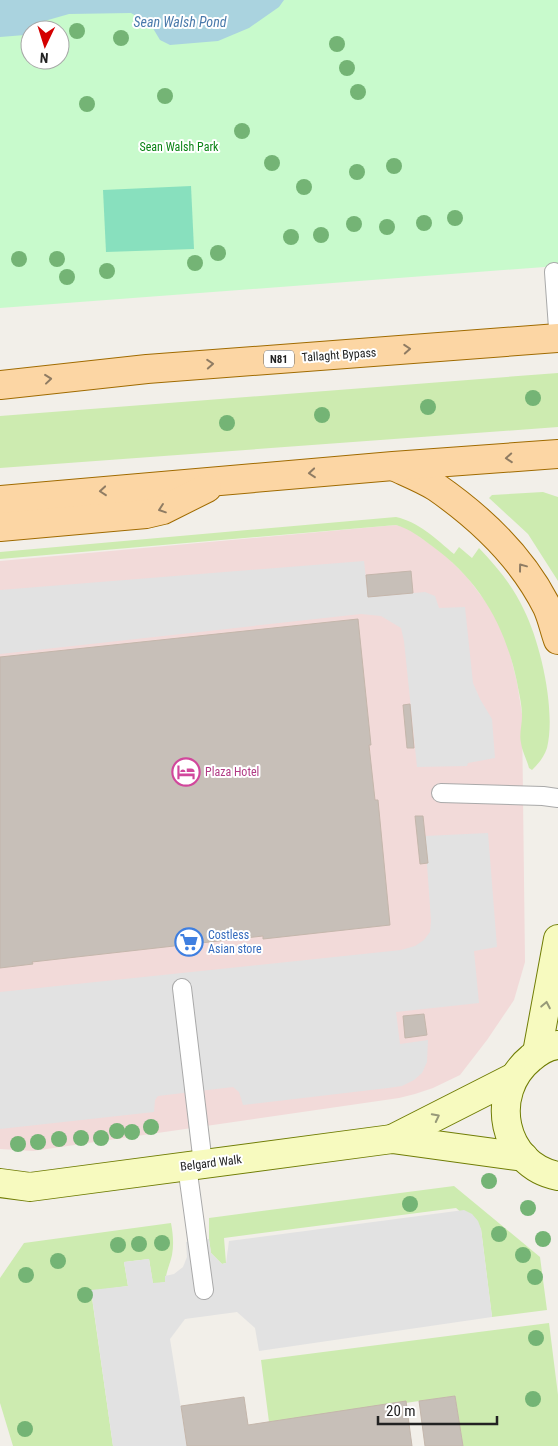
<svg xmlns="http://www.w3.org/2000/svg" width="558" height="1446" viewBox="0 0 558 1446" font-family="'Roboto Condensed',sans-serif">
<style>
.commercial{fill:#f2dad9}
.grass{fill:#cdebb0}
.park{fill:#c8facc;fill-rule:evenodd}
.pitch{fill:#88e0be}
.parking{fill:#e2e2e2}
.water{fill:#aad3df}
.building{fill:#c7bfb8;stroke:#c4b6ab}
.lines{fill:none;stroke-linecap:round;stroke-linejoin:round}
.lane-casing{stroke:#a9a9a9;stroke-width:20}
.secondary-casing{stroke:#707d05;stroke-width:30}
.primary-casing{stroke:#a06b00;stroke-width:30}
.lane{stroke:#fff;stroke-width:18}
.secondary{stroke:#f7fabf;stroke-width:28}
.primary{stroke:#fcd6a4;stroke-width:28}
.tree{fill:#74b475}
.oneway{stroke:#8f7c63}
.oneway2{stroke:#979978}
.labels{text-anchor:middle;stroke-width:4;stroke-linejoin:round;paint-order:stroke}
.shield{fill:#fff;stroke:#646464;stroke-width:1}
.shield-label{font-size:11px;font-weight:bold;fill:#222}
.park-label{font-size:12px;fill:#0c8416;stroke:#fff}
.street-label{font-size:12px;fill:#222;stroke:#fff}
.hotel-label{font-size:12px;fill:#b23c85;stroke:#fff;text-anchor:start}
.shop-label{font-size:12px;fill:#366cbe;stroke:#fff;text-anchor:start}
.water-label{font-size:14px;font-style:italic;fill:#4a7aab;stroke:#fff}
</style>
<rect width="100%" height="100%" fill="#f2efe9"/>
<polygon class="commercial" points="396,525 409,529 445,555 467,577 492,610 502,629 509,650 517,682 522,714 525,962 514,1000 487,1040 460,1075 433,1088 415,1094 399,1098 33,1151 0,1149 0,561"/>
<g class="grass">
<polygon points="558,373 558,427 0,468 0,416"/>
<polygon points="543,492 558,497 558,581 528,534 489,498 492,495"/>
<path d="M396,517C419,522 436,539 454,554L459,547L472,558L479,548C497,567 513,586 524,610C541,644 556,711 547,748C544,757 539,763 532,770L529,768C527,760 522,751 521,743C519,734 522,725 522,716C522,705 519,693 517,682C505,625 479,580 432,546C420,537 410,529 396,525L0,559V552Z"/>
<polygon points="454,1186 540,1257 547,1310 492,1317 481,1229 456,1208 224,1238 226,1263 222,1264 211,1253 209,1239 209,1218"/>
<path d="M171,1223C173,1234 174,1244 172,1255C170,1265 165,1273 166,1282L153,1284L149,1259L124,1262L128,1286L91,1291L113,1446H13L0,1403V1278L24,1243Z"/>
<polygon points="549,1323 558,1395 558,1446 463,1446 455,1396 269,1422 261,1360"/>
</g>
<path class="park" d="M0,0H558V266L0,308ZM30,30H60V60H30Z"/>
<polygon class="pitch" points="191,186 194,249 106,252 103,190"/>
<g class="parking">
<polygon points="364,561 368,597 425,592 435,596 439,608 465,607 473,683 480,699 492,719 495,758 468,763 467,766 417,767 404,641 401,628 381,616 361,614 0,654 0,590"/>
<polygon points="488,833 497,947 474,951 479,1003 396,1012 400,1044 428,1040 427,1062 422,1073 414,1080 402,1086 388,1088 243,1105 239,1092 233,1087 158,1096 155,1100 154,1112 0,1129 0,992 401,950 415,946 424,940 430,932 431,921 425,836"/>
<polygon points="464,1210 472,1214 478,1221 481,1229 492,1317 259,1351 255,1328 237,1312 185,1319 170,1339 187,1446 113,1446 91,1290 128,1286 124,1262 149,1259 153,1283 165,1282 165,1276 174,1274 183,1267 187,1257 186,1242 209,1239 211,1253 222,1264 226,1263 229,1241"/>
</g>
<polygon class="water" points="0,0 284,0 279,7 249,28 218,41 170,45 160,40 151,25 131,13 69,14 41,22 25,35 0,37"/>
<g class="building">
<polygon points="411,571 413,593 368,597 366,575"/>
<polygon points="358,619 371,745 369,745 375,800 378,800 390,925 263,939 263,936 32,962 33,964 0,968 0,657"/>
<polygon points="410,704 414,748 407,748 403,705"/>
<polygon points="415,816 423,816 428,863 420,864"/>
<polygon points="424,1014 427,1035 405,1038 403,1016"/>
<polygon points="455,1396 463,1446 425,1446 419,1401"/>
<polygon points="244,1397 248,1425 406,1401 412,1446 187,1446 181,1406"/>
</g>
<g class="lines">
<g class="lane-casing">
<g id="lane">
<polyline points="554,272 558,328"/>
<polyline points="441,793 543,796 558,798"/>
<polyline points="182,988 203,1164"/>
<polyline points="187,1166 204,1290"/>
</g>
</g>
<g class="secondary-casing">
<g id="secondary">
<path d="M558,1045C548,1046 538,1052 531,1058C488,1093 502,1165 558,1176"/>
<polyline points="537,1053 558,939"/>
<polyline points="392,1139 514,1077"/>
<polyline points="0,1183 30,1187 392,1139 524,1157"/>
</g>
</g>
<g class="primary-casing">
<g id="primary">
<polyline points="0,385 147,369 558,338"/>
<path d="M395,467C408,473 423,479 436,487C482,519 522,557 547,607C552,618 554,629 558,640"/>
<polyline points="0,500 393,466 558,454"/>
<polyline points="0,527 146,514 163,510 207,488"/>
</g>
</g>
<use href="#lane" class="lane"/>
<use href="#secondary" class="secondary"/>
<use href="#primary" class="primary"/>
</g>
<g class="tree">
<circle cx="77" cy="31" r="8"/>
<circle cx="121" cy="38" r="8"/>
<circle cx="337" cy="44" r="8"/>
<circle cx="347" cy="68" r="8"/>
<circle cx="358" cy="92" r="8"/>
<circle cx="165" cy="96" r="8"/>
<circle cx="87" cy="104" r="8"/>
<circle cx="242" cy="131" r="8"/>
<circle cx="272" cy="163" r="8"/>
<circle cx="394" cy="166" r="8"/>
<circle cx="357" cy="172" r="8"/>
<circle cx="304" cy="187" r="8"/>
<circle cx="455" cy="218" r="8"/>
<circle cx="424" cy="223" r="8"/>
<circle cx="354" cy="224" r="8"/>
<circle cx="387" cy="227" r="8"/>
<circle cx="321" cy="235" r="8"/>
<circle cx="291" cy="237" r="8"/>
<circle cx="218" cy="253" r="8"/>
<circle cx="19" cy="259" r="8"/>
<circle cx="57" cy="259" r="8"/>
<circle cx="195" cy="263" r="8"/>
<circle cx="107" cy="271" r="8"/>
<circle cx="67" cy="277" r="8"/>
<circle cx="533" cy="398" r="8"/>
<circle cx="428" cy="407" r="8"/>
<circle cx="322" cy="415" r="8"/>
<circle cx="227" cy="423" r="8"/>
<circle cx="151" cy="1127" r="8"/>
<circle cx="117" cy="1131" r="8"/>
<circle cx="132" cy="1132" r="8"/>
<circle cx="81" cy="1138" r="8"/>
<circle cx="101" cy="1138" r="8"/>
<circle cx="59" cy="1139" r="8"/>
<circle cx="38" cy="1142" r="8"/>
<circle cx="18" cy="1144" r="8"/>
<circle cx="489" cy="1181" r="8"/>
<circle cx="410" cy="1204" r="8"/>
<circle cx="528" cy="1208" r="8"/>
<circle cx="499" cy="1234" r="8"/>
<circle cx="543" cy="1239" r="8"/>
<circle cx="162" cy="1243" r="8"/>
<circle cx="139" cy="1244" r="8"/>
<circle cx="118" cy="1245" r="8"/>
<circle cx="523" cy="1255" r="8"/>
<circle cx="58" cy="1261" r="8"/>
<circle cx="26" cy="1275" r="8"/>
<circle cx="535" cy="1277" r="8"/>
<circle cx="85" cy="1295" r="8"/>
<circle cx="536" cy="1338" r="8"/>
<circle cx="533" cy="1399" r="8"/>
<circle cx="25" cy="1429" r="8"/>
</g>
<defs><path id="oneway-chevron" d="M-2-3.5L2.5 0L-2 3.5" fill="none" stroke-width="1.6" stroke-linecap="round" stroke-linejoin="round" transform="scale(1.25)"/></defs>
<g class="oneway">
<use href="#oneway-chevron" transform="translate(407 349) rotate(-4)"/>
<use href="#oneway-chevron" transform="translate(210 364) rotate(-4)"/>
<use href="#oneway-chevron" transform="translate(48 379) rotate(-6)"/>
<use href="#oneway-chevron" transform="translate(509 458) rotate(176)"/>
<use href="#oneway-chevron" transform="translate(312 473) rotate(175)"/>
<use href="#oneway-chevron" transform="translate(103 491) rotate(175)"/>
<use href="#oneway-chevron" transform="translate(162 509) rotate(161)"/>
<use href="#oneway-chevron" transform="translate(522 567) rotate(-127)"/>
</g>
<g class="oneway2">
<use href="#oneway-chevron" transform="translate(546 1005) rotate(-79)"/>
<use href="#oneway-chevron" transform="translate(436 1117) rotate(-27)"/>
</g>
<defs>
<g id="hotel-ring" transform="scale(1.4375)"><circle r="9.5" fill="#fff" stroke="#d1479c" stroke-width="1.5"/><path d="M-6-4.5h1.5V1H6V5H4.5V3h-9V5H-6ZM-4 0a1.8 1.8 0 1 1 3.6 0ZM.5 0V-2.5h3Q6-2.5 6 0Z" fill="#d1479c"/></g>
<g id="supermarket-ring" transform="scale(1.4375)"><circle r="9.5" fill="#fff" stroke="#3f7fe0" stroke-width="1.5"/><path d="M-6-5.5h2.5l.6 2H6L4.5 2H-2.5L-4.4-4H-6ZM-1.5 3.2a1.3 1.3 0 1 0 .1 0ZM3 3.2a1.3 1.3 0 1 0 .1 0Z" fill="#3f7fe0"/></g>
</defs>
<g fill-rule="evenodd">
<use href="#hotel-ring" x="186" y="772"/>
<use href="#supermarket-ring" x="189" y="942"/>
</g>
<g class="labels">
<rect class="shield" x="264" y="350.5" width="30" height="17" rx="4"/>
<g class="shield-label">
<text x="279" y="363">N81</text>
</g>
<g class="park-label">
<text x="179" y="151">Sean Walsh Park</text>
</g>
<g class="street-label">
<text transform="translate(339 355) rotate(-4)" y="4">Tallaght Bypass</text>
<text transform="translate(211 1163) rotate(-7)" y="4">Belgard Walk</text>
</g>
<g class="hotel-label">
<text x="205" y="776">Plaza Hotel</text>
</g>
<g class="shop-label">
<text x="208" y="939">Costless<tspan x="208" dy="14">Asian store</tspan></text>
</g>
<g class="water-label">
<text x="180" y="27">Sean Walsh Pond</text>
</g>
</g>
<g transform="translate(45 45) rotate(184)"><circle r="24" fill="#ffffff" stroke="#a7a7a7"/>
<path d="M0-4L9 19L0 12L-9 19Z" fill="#d40000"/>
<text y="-8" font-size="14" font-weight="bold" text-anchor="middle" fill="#222222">N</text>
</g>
<path d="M378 1416v8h119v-8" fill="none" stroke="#222222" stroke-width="2.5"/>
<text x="386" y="1416" font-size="15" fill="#222222" stroke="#ffffff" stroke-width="4" paint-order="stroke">20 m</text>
</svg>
